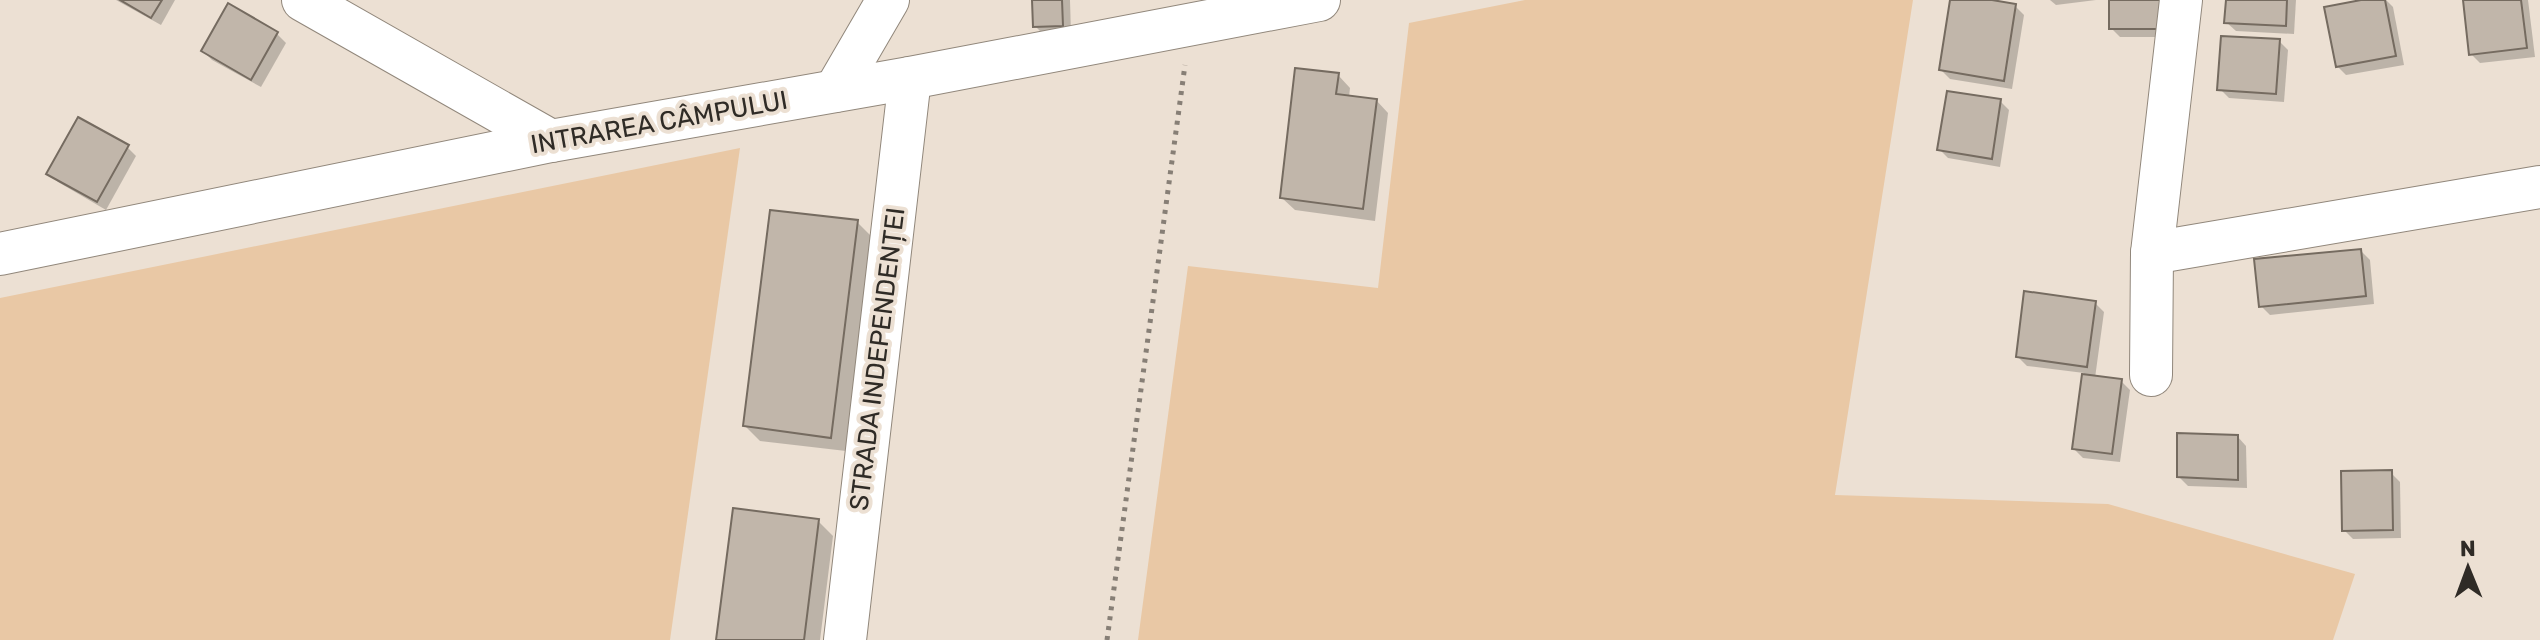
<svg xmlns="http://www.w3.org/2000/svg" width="2540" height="640" viewBox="0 0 2540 640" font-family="Rubik,sans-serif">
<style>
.green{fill:#e9c8a5}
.shadow{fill:#0003}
.building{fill:#c1b6aa;stroke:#756b60;stroke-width:2}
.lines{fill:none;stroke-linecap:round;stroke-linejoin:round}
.minor-casing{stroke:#91877b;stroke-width:44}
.path{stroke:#877f76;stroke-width:5;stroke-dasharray:4 6;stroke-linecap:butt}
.minor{stroke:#fff;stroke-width:42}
.labels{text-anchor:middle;stroke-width:8;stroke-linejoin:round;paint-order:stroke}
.street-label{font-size:26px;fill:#2f2b26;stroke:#ece0d3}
</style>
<rect width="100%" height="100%" fill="#ece0d3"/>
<g class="green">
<polygon points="1525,0 1913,0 1835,495 2108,504 2355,574 2333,640 1138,640 1188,266 1378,288 1409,23"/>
<polygon points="740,148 670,640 0,640 0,298"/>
</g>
<g class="shadow">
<polygon points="116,0 175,0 161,25"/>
<polygon points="1034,0 1070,0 1071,34 1044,35 1035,26"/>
<polygon points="1952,0 1989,0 2015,6 2024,15 2012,89 1950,79 1941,70"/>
<polygon points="2050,0 2096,0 2056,5"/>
<polygon points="2111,0 2171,37 2120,37 2111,28"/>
<polygon points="2228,0 2296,0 2294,34 2236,31 2226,22"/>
<polygon points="2372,0 2386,0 2393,7 2404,65 2346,75 2337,66"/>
<polygon points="2465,0 2528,0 2535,57 2480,63 2471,54"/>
<polygon points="229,6 277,34 286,43 261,87 212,60 203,51"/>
<polygon points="2279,41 2288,50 2284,102 2229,98 2220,89"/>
<polygon points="1338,75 1350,88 1349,97 1376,100 1388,113 1375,221 1295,210 1282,198"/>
<polygon points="2000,101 2009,110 2000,167 1948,158 1939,149"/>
<polygon points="127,147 136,156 106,210 58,182 49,173"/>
<polygon points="857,222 872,237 846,451 760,441 745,426"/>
<polygon points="2361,251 2370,260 2374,304 2270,315 2261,306"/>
<polygon points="2095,303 2104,312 2095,378 2121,381 2130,390 2120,462 2083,458 2074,449 2084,373 2027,366 2018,357"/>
<polygon points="2237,436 2246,446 2247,488 2188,486 2179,477"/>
<polygon points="2391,473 2400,482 2401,538 2353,539 2344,530"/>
<polygon points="818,521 833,536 820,640 718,640"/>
</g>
<g class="building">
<polygon points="120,0 162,0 151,18"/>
<polygon points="1032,0 1062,0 1063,26 1033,27"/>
<polygon points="1950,0 1992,0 2016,4 2004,81 1939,70"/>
<polygon points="2109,0 2163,0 2162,29 2109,29"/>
<polygon points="2226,0 2287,0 2286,26 2224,23"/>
<polygon points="2361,0 2385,0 2396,56 2336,67 2324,7"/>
<polygon points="2463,0 2521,0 2527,48 2469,55"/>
<polygon points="228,3 278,32 251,80 201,51"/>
<polygon points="2221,36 2280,39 2276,94 2217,90"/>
<polygon points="1295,68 1339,73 1336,94 1377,99 1363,209 1280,198"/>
<polygon points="1947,91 2001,99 1992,159 1937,150"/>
<polygon points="78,117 129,145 97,202 46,174"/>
<polygon points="770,210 858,220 831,438 743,426"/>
<polygon points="2361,249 2366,296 2259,307 2254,259"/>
<polygon points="2024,291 2096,301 2087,367 2016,357"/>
<polygon points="2082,374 2122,379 2112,454 2072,449"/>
<polygon points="2177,433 2238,435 2238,480 2177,477"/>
<polygon points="2392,470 2393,530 2342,531 2341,471"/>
<polygon points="733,508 819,519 804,640 716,640"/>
</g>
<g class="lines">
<g class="minor-casing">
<g id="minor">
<polyline points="303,0 551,141"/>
<polyline points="835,91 888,0"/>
<polyline points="2152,253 2540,187"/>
<polyline points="0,254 551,141 910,78 1319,0"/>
<polyline points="2151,375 2152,253 2181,0"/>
<polyline points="845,640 910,78"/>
</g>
</g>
<polyline class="path" points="1107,640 1185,65"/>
<use href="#minor" class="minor"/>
</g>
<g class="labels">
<g class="street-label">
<text transform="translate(659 122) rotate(-10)" y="9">INTRAREA CÂMPULUI</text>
<text transform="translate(877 359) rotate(-83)" y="9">STRADA INDEPENDENȚEI</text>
</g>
</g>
<g transform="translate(2468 568) rotate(359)" stroke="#ece0d3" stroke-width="6" paint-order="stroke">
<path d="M0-6L14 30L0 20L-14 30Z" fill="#2f2b26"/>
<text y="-12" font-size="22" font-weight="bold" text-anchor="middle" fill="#2f2b26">N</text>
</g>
</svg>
